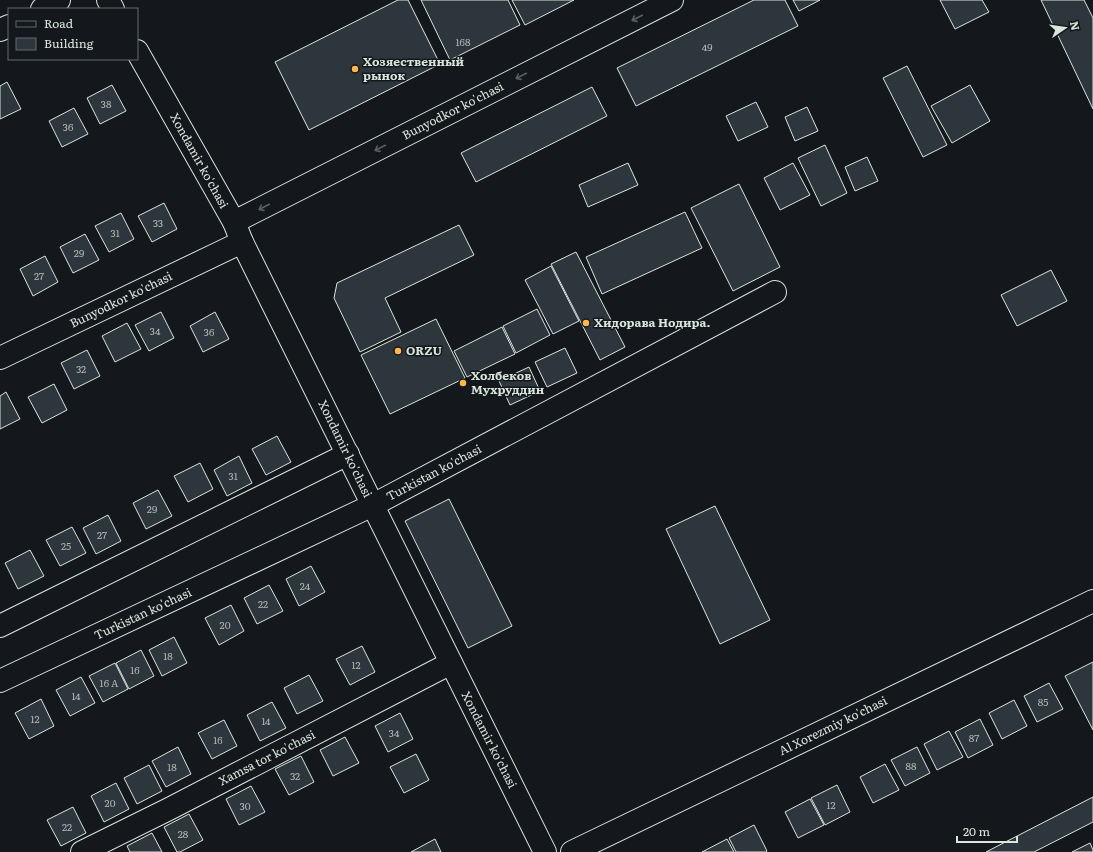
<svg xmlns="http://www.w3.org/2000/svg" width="1093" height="852" viewBox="0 0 1093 852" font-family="Literata,serif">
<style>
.building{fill:#2c363c;stroke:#d8e6dc}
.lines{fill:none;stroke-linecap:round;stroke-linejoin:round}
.minor-casing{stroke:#d8e6dc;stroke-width:24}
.minor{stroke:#14181c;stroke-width:22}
.oneway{stroke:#59605f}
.poi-dot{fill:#ffb74d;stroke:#14181c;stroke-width:1.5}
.labels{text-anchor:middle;stroke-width:3;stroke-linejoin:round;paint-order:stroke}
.number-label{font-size:10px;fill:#adbab4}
.poi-label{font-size:12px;font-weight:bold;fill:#d8e6dc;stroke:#14181c;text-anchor:start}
.street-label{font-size:12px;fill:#d8e6dc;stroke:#14181c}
</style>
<rect width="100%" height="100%" fill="#14181c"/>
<g class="building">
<polygon points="398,0 408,0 440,64 309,130 275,62"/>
<polygon points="421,0 508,0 520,25 450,60"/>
<polygon points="512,0 574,0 525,25"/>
<polygon points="754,0 785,0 798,26 636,106 617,68"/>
<polygon points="793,0 820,0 799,11"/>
<polygon points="940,0 982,0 989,12 955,29"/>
<polygon points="1041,0 1084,0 1093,18 1093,109"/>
<polygon points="907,66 947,145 923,157 883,78"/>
<polygon points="7,82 21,109 0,119 0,86"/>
<polygon points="112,85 126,111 100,124 87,98"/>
<polygon points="970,85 990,121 952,143 931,106"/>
<polygon points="592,87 607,116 476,182 461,153"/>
<polygon points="756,102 768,127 738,141 726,116"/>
<polygon points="807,107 818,131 795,141 785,117"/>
<polygon points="74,108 88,134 62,147 49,121"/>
<polygon points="825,145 847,193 821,206 798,158"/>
<polygon points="867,157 878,181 855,191 845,167"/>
<polygon points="628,163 638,185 588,207 579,185"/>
<polygon points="793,163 810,195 780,210 764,178"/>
<polygon points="739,184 780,267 733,291 691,208"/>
<polygon points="164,203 177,229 152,242 138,216"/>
<polygon points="685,212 702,248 602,294 586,257"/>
<polygon points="121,213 134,239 109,252 95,226"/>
<polygon points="459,225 474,255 385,298 401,332 360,352 334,298 337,283"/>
<polygon points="85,234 99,260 73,273 60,247"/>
<polygon points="576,252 625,347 600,360 551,264"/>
<polygon points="45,256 58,282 33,296 20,269"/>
<polygon points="551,266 579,321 553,334 525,280"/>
<polygon points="1051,270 1067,301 1017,326 1001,295"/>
<polygon points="537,309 550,335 516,353 503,326"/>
<polygon points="161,312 174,338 149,351 135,325"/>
<polygon points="215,312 229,339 203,352 190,326"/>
<polygon points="436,319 465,378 390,414 361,355"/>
<polygon points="127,323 141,349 115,362 102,336"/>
<polygon points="502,327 515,354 467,377 454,351"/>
<polygon points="565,348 577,373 547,387 535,362"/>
<polygon points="87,350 100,376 74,389 61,363"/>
<polygon points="529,367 540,391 510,405 499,381"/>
<polygon points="54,384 67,410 42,423 28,397"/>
<polygon points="6,392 20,419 0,429 0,396"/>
<polygon points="277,436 291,462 266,475 252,449"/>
<polygon points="239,456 252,483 227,496 214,470"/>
<polygon points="200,463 213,489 188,502 174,476"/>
<polygon points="158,490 172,516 146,529 133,503"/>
<polygon points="449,499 512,626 468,648 405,521"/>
<polygon points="715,506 770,620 720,644 666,529"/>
<polygon points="108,515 121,541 96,554 83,528"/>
<polygon points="72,527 86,553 60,566 46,540"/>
<polygon points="30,550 44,576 18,589 5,563"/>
<polygon points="311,566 325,592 299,606 286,579"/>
<polygon points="269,585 283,611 257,624 244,598"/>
<polygon points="231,605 244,631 219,645 205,618"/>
<polygon points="174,637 187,663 162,676 149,650"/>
<polygon points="362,646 375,672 350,685 336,659"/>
<polygon points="141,650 154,676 129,689 116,663"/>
<polygon points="1093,662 1093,730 1065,676"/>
<polygon points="115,663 128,689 103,702 89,676"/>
<polygon points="309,675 323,701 297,714 284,688"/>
<polygon points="81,677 95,703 70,716 56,690"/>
<polygon points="1049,683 1063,709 1037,722 1024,696"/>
<polygon points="41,699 54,726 29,739 15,713"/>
<polygon points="1014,700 1027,726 1002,739 989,713"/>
<polygon points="272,702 286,728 260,741 247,715"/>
<polygon points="400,713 413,739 388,752 375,726"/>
<polygon points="980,719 993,745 968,758 955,732"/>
<polygon points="224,720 237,746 212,759 198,733"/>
<polygon points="949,731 963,757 937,770 924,744"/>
<polygon points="345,737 359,763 333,776 320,750"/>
<polygon points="178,747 191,774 166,787 152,761"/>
<polygon points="917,747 930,773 905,786 891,760"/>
<polygon points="416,754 429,780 404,793 390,767"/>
<polygon points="301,756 314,782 289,795 275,769"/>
<polygon points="885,764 899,790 873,803 860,777"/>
<polygon points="149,765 162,791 137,804 124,778"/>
<polygon points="116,783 129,809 104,822 91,796"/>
<polygon points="837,785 850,812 825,825 811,798"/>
<polygon points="251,786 265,812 239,825 226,799"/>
<polygon points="1093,797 1093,822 1034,852 986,852"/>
<polygon points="810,799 824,825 798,838 785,812"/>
<polygon points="73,807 86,833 61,846 47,820"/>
<polygon points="189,814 203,840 180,852 177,852 164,827"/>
<polygon points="754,825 767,851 766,852 736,852 729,838"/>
<polygon points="152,833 162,852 130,852 127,846"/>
<polygon points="435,839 441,852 411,852"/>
<polygon points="727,839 734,852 702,852"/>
<polygon points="1090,843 1093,850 1093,852 1072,852"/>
</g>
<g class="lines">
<g class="minor-casing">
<g id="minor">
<polyline points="108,0 113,9"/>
<polyline points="42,9 59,0"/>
<polyline points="0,30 9,26"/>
<path d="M137,51L234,222L242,242C344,445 444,649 545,852"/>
<polyline points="234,222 672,0"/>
<polyline points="0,358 242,242"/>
<polyline points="0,626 348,454"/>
<polyline points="0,681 373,505 775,292"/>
<polyline points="82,852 169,809 451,663"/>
<polyline points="572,852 1093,601"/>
</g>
</g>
<use href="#minor" class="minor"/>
</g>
<defs><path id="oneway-shaft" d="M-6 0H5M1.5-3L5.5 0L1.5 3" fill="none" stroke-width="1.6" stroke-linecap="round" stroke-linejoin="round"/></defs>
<g class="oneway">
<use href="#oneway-shaft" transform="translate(637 18) rotate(153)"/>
<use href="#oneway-shaft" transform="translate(521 76) rotate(153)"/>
<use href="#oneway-shaft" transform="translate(380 148) rotate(153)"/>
<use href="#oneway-shaft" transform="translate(264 207) rotate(153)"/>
</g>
<g class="poi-dot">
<circle cx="355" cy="69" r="4"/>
<circle cx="586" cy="323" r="4"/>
<circle cx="398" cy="351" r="4"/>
<circle cx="463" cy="383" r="4"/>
</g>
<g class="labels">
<g class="number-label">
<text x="463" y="46">168</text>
<text x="707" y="51">49</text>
<text x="106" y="108">38</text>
<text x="68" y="131">36</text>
<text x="158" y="227">33</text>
<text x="115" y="237">31</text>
<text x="79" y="257">29</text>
<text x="39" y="280">27</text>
<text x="155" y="335">34</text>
<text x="209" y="336">36</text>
<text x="81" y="373">32</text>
<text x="233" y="480">31</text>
<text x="152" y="513">29</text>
<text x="102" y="539">27</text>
<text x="66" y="550">25</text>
<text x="305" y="590">24</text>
<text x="263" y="608">22</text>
<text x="225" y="629">20</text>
<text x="168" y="660">18</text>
<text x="356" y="669">12</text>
<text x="135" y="674">16</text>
<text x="109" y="687">16 А</text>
<text x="76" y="700">14</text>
<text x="1043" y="706">85</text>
<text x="35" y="723">12</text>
<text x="266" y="725">14</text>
<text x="394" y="737">34</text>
<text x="974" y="742">87</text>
<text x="218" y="744">16</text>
<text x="911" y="770">88</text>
<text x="172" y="771">18</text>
<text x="295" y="780">32</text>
<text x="110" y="807">20</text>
<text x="831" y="809">12</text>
<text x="245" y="810">30</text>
<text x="67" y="831">22</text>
<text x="183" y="838">28</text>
</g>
<g class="poi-label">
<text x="363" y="66">Хозяественный<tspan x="363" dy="14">рынок</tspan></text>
<text x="594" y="327">Хидорава Нодира.</text>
<text x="406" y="355">ORZU</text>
<text x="471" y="380">Холбеков<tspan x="471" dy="14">Мухруддин</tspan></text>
</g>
<g class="street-label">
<text transform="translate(453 111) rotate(-27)" y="4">Bunyodkor ko'chasi</text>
<text transform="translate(199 161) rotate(61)" y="4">Xondamir ko'chasi</text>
<text transform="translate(121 300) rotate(-26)" y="4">Bunyodkor ko'chasi</text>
<text transform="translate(345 449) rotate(64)" y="4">Xondamir ko'chasi</text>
<text transform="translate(434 473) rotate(-28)" y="4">Turkistan ko'chasi</text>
<text transform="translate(143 614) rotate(-25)" y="4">Turkistan ko'chasi</text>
<text transform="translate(833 726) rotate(-26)" y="4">Al Xorezmiy ko'chasi</text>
<text transform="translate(489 740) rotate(63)" y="4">Xondamir ko'chasi</text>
<text transform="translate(267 758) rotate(-27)" y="4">Xamsa tor ko'chasi</text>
</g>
</g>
<rect x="8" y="8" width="130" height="52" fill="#14181c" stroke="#626a69"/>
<rect x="16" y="21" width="20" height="6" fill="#14181c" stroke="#626a69"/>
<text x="44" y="28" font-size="12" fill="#d8e6dc">Road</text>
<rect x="16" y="38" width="20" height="12" fill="#2c363c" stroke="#626a69"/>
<text x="44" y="48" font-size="12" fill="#d8e6dc">Building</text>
<g transform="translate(1065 28) rotate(77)" stroke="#14181c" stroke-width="3" paint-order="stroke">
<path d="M0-3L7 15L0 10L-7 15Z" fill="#d8e6dc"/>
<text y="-6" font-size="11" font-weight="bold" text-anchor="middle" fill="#d8e6dc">N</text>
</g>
<path d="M957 836v6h60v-6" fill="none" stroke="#d8e6dc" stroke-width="2"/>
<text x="963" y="836" font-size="12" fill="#d8e6dc" stroke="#14181c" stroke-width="3" paint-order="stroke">20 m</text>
</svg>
